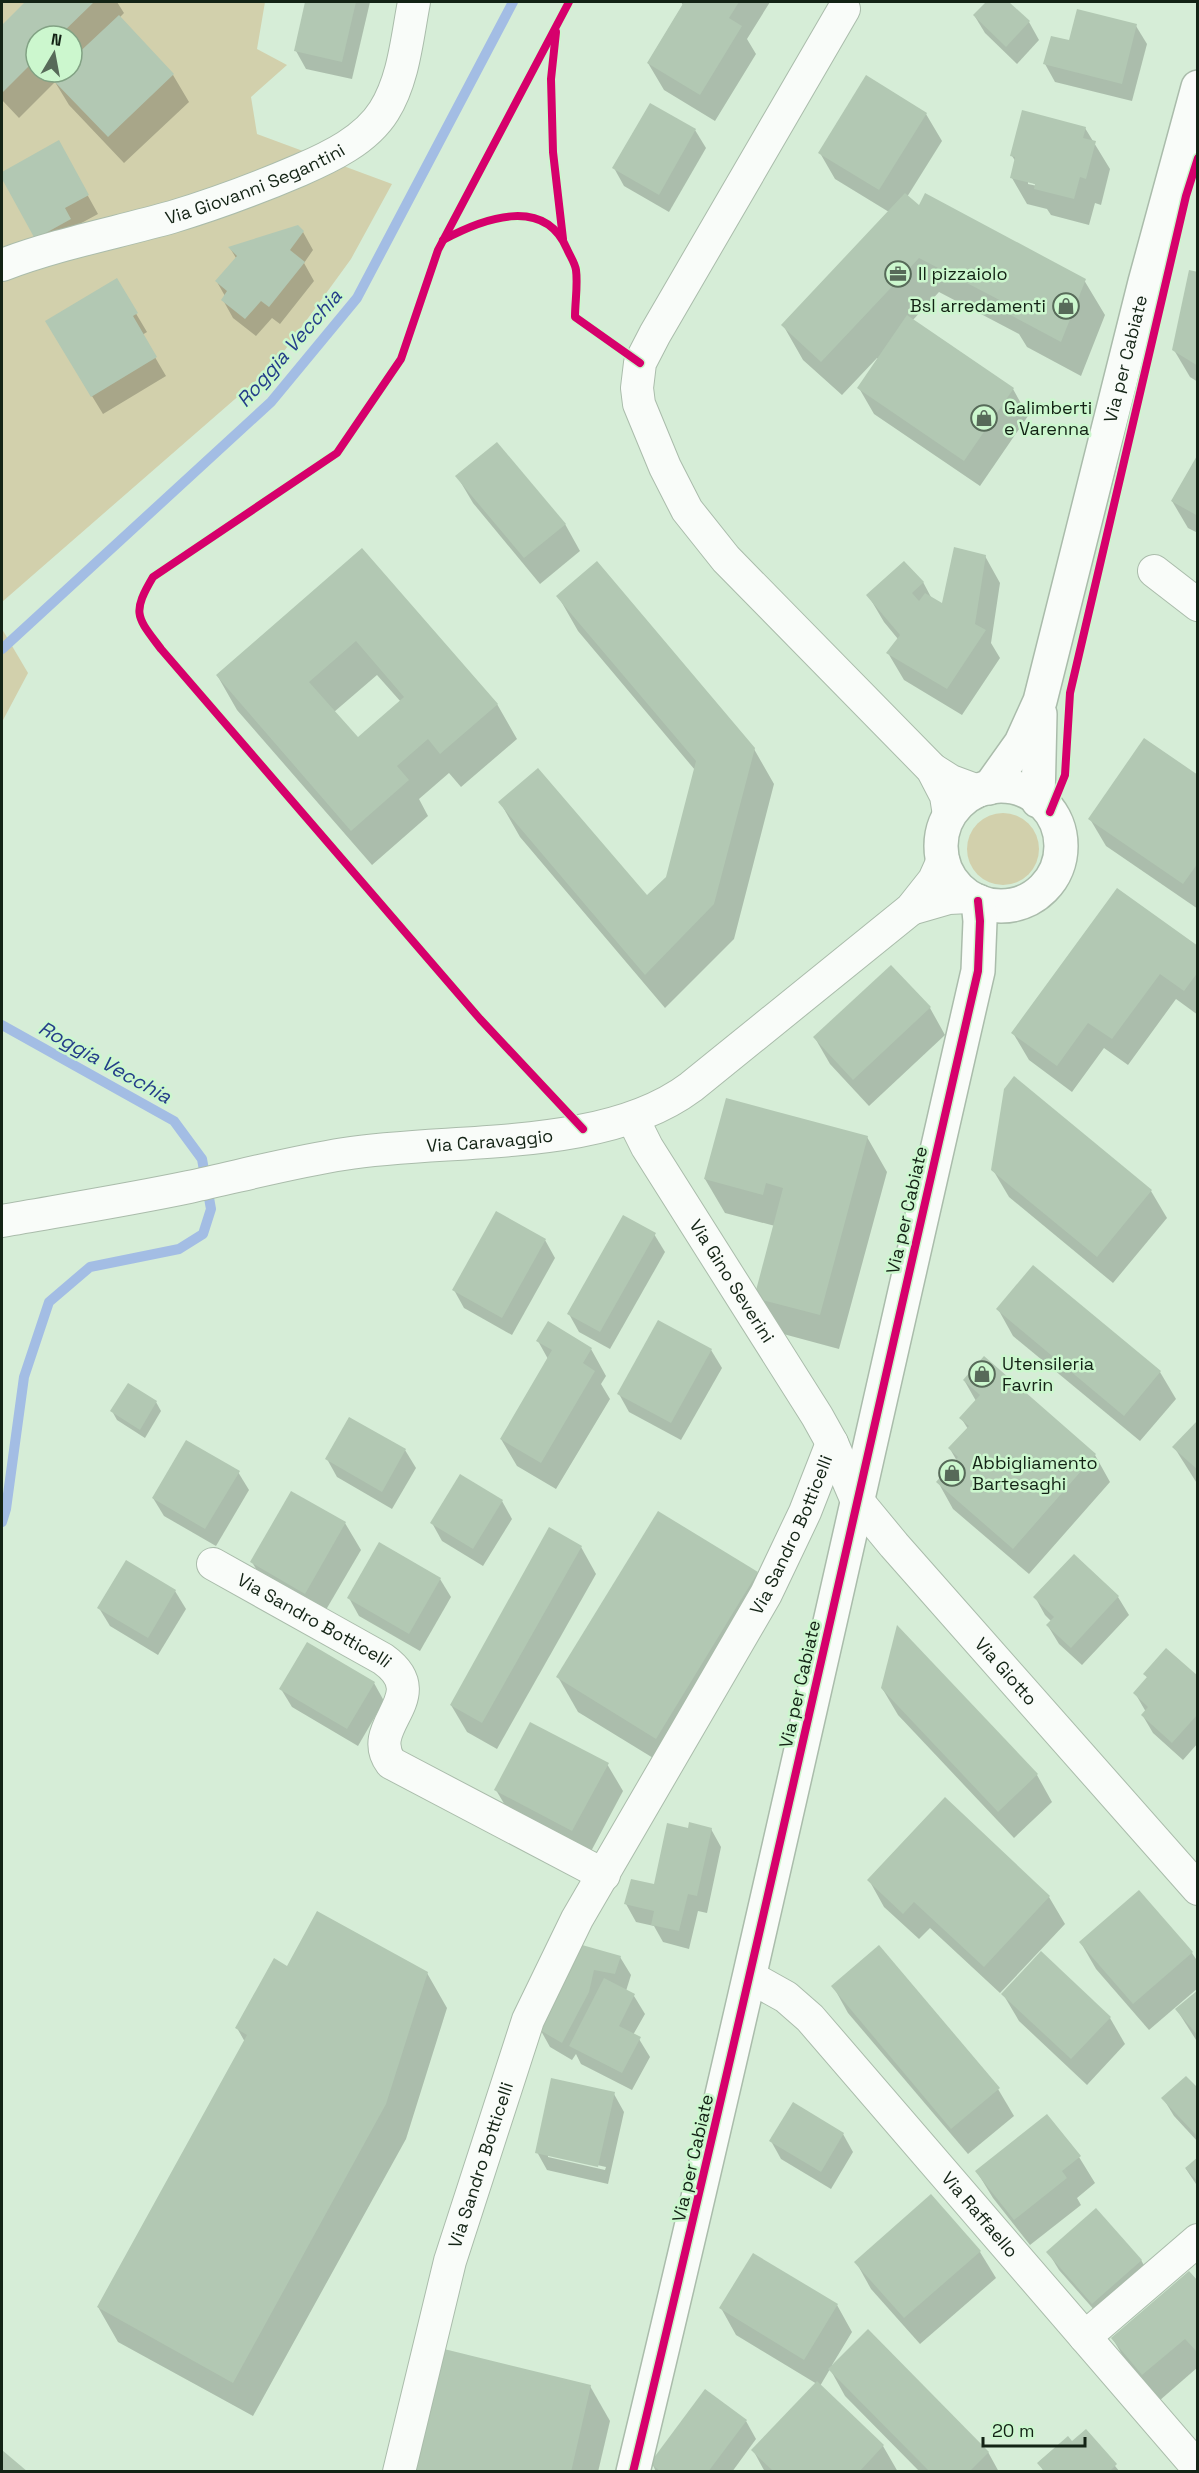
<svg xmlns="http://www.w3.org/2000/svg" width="1199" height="2473" viewBox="0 0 1199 2473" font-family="'Space Grotesk',sans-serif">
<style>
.green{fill:#d2d0ac;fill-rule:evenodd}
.shadow{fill:#0003;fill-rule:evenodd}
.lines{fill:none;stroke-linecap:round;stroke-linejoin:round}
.stream{stroke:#a3bde4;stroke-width:10}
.building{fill:#b2c8b3;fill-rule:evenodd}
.street-casing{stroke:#aabcab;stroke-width:34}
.secondary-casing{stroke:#aabcab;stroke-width:36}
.street{stroke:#f9fcf9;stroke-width:32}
.secondary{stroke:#f9fcf9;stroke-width:33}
.cycleway-casing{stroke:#ccf7ce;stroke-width:11}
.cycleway{stroke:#d6006c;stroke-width:8}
.labels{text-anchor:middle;stroke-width:5;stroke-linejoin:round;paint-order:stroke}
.street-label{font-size:18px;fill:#132315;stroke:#ccf7ce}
.poi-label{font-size:18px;fill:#132315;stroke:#ccf7ce;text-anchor:start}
.water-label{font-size:20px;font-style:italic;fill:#243e89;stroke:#ccf7ce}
</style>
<rect width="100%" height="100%" fill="#d6edd7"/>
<g class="green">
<path d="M2,2H265L257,49L287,65L251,97L257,134L392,184L351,259L274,365L2,602ZM36,36H72V72H36Z"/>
<polygon points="2,629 28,673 2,722"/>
<circle cx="1003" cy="849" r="36"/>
</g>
<g class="shadow">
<path d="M27,2H117L124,13L119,18L173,75L189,102L124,163L69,105L55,82L19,118L2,100V27ZM36,36H72V72H36Z"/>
<polygon points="307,2 370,2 352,79 306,69 296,51"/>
<polygon points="681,2 770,2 747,39 756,54 715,121 664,90 648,63 683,5"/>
<polygon points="988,2 1007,2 1029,22 1039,40 1017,64 985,33 974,15"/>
<polygon points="1136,26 1147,44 1132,101 1055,82 1045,64 1071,42"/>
<polygon points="926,114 942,141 907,197 919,208 1084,280 1105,315 1081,376 1027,347 1019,334 939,292 912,321 1013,389 1028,416 980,486 874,414 859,388 879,359 877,358 842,395 803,360 783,325 889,212 835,179 820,153"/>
<path d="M1085,128L1110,169L1101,205L1095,203L1089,225L1051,215L1047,209L1027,204L1012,178L1016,162L1012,156ZM1028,181L1042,187L1028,184Z"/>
<polygon points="695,130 706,148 669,212 624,186 614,168"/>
<polygon points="58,142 98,214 74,227 47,256 2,174"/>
<polygon points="303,232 313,250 304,263 314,281 280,324 272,318 256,336 233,318 223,300 225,296 217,282 236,258 230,248"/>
<polygon points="1198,273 1198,382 1190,377 1174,350"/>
<polygon points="116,280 147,332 142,335 166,376 103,414 57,339"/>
<polygon points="1198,457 1198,533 1188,528 1172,501"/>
<polygon points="457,476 565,524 580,551 540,584 473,503"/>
<path d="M362,550L497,704L517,739L461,787L449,773L419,799L428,816L372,865L237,710L217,675ZM377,675L401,702L358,739L334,712Z"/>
<polygon points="985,556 1000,583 991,643 1000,658 962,715 904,680 888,653 898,639 884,622 868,595 923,582 932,599 943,605"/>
<polygon points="558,596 754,749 774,784 734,939 665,1008 520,837 500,802 647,897 667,877 695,770 578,631"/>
<polygon points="1198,777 1198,909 1106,846 1090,819"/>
<polygon points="1198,947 1198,1015 1176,999 1128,1065 1104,1048 1072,1092 1029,1060 1013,1033"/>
<polygon points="891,967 930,1008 945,1035 869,1106 830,1064 815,1038"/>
<polygon points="867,1137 887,1172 839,1349 776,1332 756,1298 775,1226 725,1213 705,1179"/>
<polygon points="993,1170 1151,1191 1167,1218 1113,1283 1009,1197"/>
<polygon points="654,1234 665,1252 610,1349 579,1332 569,1314"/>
<polygon points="545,1240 555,1258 512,1335 464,1308 454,1290"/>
<polygon points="1033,1267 1160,1372 1176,1399 1140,1441 1013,1336 998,1309"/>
<polygon points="538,1341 591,1349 606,1376 601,1384 610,1399 556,1489 517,1466 501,1439 548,1359"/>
<polygon points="711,1350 722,1368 681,1440 629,1412 619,1394"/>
<polygon points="984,1358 1095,1455 1110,1482 1029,1574 953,1509 938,1482 957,1461 950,1449 968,1429 961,1418 976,1401 964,1380"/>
<polygon points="128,1385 156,1402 161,1411 145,1438 117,1420 112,1411"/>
<polygon points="1198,1422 1198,1485 1174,1447"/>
<polygon points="405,1450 416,1468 392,1509 337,1477 327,1459"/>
<polygon points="238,1472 249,1490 216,1546 164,1516 153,1498"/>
<polygon points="292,1493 345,1523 361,1550 320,1620 267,1588 252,1562"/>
<polygon points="502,1501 512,1519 483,1566 442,1541 432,1523"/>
<polygon points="581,1547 596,1574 497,1749 467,1732 451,1705"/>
<polygon points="1074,1556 1118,1597 1129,1615 1082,1665 1059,1644 1048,1626 1052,1622 1045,1615 1035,1597"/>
<polygon points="757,1573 777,1608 676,1772 578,1712 558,1677"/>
<polygon points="440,1579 451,1597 420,1651 359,1616 349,1598"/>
<polygon points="175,1591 186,1609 158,1655 110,1626 99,1608"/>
<polygon points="898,1628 1037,1775 1052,1802 1014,1838 898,1715 882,1688"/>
<polygon points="1145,1674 1198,1678 1198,1743 1183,1760 1153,1733 1143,1716 1146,1712 1135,1693 1148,1679"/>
<polygon points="374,1683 384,1701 358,1746 292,1707 281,1689"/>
<polygon points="607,1764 623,1791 588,1857 512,1817 496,1790"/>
<polygon points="945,1799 1049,1897 1065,1924 1000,1993 930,1928 919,1939 884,1907 869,1880"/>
<polygon points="711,1829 721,1847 707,1913 698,1911 689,1949 663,1942 654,1926 636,1922 626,1904 655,1886 689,1830"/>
<polygon points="1081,1943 1192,1953 1198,1962 1198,1988 1149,2030 1096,1969"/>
<polygon points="576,1945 620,1957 631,1975 626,1991 634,1996 645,2014 633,2035 639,2039 650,2057 632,2090 581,2064 576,2054 572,2060 550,2047 540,2029"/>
<polygon points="288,1968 427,1973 447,2008 406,2139 253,2416 118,2342 98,2307 245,2042 237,2028"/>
<polygon points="833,1986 998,2089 1014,2116 968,2154 848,2013"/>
<polygon points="1198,1992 1198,2043 1177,2010"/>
<polygon points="1003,1994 1110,2018 1125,2044 1087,2085 1019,2021"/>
<polygon points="1198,2091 1198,2142 1174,2116 1163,2098"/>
<path d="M614,2094L624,2112L608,2184L547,2170L537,2152ZM548,2154L606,2167L605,2170L548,2157Z"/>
<polygon points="843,2134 853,2152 831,2189 781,2159 771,2141"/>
<polygon points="1079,2157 1095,2183 1077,2198 1081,2205 1030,2245 993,2198 977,2172"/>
<polygon points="1198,2159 1198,2187 1186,2169"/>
<polygon points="980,2252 996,2278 920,2344 871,2289 856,2262"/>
<polygon points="1048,2252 1141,2260 1151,2278 1104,2321 1059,2270"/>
<polygon points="1198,2283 1198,2367 1159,2401 1128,2365 1113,2339"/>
<polygon points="837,2305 852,2332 832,2365 988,2452 999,2472 920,2472 845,2396 830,2369 820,2386 883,2446 898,2472 765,2472 753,2450 817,2384 736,2335 721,2308"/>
<polygon points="590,2386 610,2421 598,2472 413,2472"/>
<polygon points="746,2421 756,2439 732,2472 656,2472 652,2463"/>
<polygon points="1086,2431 1120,2472 1044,2472 1039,2463 1072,2443"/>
</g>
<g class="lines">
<g class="stream">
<polyline points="2,649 271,402 357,298 513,2"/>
<polyline points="2,1025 174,1121 202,1159 211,1209 203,1234 179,1249 90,1267 49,1302 24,1377 6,1509 2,1522"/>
</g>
</g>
<g class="building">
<polygon points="25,2 94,2 59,36 36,36 36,59 3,92 2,90 2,25"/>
<polygon points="305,2 356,2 342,62 294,51"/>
<polygon points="684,2 739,2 729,18 742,26 700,95 647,63"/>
<polygon points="986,2 1009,2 1030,21 1006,47 973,15"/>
<polygon points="1077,9 1137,24 1122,84 1043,64 1051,36 1069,40"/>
<polygon points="119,15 174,74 108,137 52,79 59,72 72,72 72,59"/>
<polygon points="866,75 927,113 879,190 818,153"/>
<polygon points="650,103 696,129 659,195 612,168"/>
<polygon points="1022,110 1086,127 1083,138 1096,141 1086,179 1080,177 1074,199 1034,189 1035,184 1010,178 1015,157 1010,156"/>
<polygon points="59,140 89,195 65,208 71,219 35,239 2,179 2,172"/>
<polygon points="905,193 919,205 925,193 1086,279 1061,342 1005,312 1009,305 919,258 821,362 781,325"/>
<polygon points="298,225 304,231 290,250 305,262 269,307 261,301 245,319 221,300 227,291 215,281 237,256 228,247"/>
<polygon points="1189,270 1198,272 1198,366 1172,350"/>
<polygon points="117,278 138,313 133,316 157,357 91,397 45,321"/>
<polygon points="907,315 1014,388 964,461 857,388"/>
<polygon points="497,442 566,524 524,558 455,476"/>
<polygon points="1198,454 1198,516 1171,501"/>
<polygon points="954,547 986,555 975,624 986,630 947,689 886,653 900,635 866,595 904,561 924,582 912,593 919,601 925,593 942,603"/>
<path d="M362,548L498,704L440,754L428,739L397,766L409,780L351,831L216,675ZM356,641L404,697L358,737L309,682Z"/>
<polygon points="597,561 755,748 714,904 645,975 498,802 538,768 647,895 666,877 696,761 556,596"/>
<polygon points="1144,738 1198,775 1198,863 1183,884 1088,819"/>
<polygon points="1117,888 1198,946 1198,972 1184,991 1160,974 1112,1039 1088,1023 1057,1066 1011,1033"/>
<polygon points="891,965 931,1007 853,1080 813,1037"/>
<polygon points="1014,1076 1152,1190 1097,1257 991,1170 1004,1089"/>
<polygon points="726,1098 868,1136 820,1315 754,1298 783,1188 766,1183 763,1195 704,1179"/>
<polygon points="496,1211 546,1239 502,1318 452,1290"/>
<polygon points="623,1215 656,1233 600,1332 567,1314"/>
<polygon points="1033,1265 1161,1371 1124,1416 996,1309"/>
<polygon points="658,1320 712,1349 671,1423 617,1394"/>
<polygon points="548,1321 592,1348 583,1363 595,1371 541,1463 500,1439 552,1350 536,1341"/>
<polygon points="984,1356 1096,1454 1013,1549 936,1482 958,1457 948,1448 969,1426 959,1418 980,1395 963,1380"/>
<polygon points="128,1383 157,1401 140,1430 110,1411"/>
<polygon points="349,1417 406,1449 382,1492 325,1459"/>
<polygon points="1198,1420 1198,1470 1172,1447"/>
<polygon points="186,1440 240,1471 205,1529 152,1498"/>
<polygon points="460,1474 503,1500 473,1549 430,1523"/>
<polygon points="291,1491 346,1522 305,1594 250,1562"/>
<polygon points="658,1511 758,1572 656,1739 556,1677"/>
<polygon points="549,1527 582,1546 482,1723 450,1705"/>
<polygon points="379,1542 441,1578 409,1634 347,1598"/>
<polygon points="1074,1554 1119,1596 1071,1648 1046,1625 1054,1617 1033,1597"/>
<polygon points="126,1560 176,1590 148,1638 97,1608"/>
<polygon points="897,1625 1038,1774 998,1812 881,1688"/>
<polygon points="307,1642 375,1682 347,1729 279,1689"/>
<polygon points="1166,1648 1198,1676 1198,1714 1172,1743 1141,1715 1148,1707 1133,1693 1147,1677 1143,1674"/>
<polygon points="530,1722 609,1763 572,1831 494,1790"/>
<polygon points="945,1797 1050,1896 984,1967 914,1902 903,1914 867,1880"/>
<polygon points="689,1822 712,1828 697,1896 688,1894 679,1931 651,1925 654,1911 624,1904 631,1879 654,1884 667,1823 688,1828"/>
<polygon points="1139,1890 1193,1952 1133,2004 1079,1942"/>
<polygon points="317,1911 428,1972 386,2104 233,2383 97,2307 247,2035 235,2028 274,1958 287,1966"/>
<polygon points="575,1943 621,1956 615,1974 594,1970 589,1992 562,2043 538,2029"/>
<polygon points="879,1945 1000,2088 951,2129 831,1986"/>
<polygon points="1041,1951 1111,2017 1071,2059 1001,1994"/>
<polygon points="604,1978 635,1994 619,2026 641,2037 622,2073 569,2046"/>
<polygon points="1198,1990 1198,2036 1175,2009"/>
<polygon points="1186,2076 1198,2088 1198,2137 1161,2098"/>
<polygon points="551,2078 615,2092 598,2167 535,2153"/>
<polygon points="793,2102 844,2133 821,2172 769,2141"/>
<polygon points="1047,2114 1081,2156 1062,2171 1067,2178 1014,2220 975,2171"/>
<polygon points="1198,2157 1198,2182 1185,2168"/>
<polygon points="931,2194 981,2251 904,2318 854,2262"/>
<polygon points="1096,2208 1142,2260 1092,2304 1046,2252"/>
<polygon points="753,2253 838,2304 804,2360 719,2308"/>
<polygon points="1189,2271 1198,2281 1198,2353 1185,2339 1142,2375 1111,2338"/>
<polygon points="868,2329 989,2452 969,2472 930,2472 828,2369"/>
<polygon points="440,2348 591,2385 571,2472 411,2472"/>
<polygon points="817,2381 884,2445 859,2472 774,2472 751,2450"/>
<polygon points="705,2389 747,2420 708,2472 661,2472 650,2463"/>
<polygon points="1086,2429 1117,2464 1109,2472 1045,2472 1037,2463 1068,2436 1072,2441"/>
<polygon points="2,2450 28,2472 2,2472"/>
</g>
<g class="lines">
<g class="street-casing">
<g id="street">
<polyline points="844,9 655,334 640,363 637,388 639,404 665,467 687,510 726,559 932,769 946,796 949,815"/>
<path id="s1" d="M2,265C57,244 115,233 172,217C215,204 258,188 300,170C330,157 366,140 384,111C404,79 407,38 414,2"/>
<polyline points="1154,571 1198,605"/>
<polyline points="932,769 951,781 978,791"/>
<polyline points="911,909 949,898 969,897"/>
<path id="s2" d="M633,1119L647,1147L817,1416L832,1443L856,1499L894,1545L1198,1889"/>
<path id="s3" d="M2,1221C64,1210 127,1200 189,1187C240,1176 292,1162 344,1154C450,1137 603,1153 691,1087L911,909L934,880L943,860"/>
<path id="s4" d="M213,1564L383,1659C436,1697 363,1725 391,1763L604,1875"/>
<path id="s5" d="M750,1977L786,1997L810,2018L1198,2468"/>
<polyline points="1085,2337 1198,2240"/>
<path id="s6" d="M399,2472L450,2261L528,2020L577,1919L766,1594L805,1512L832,1443"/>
</g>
</g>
<g class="secondary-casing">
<g id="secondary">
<circle cx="1001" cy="846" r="60"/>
<path id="s7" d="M989,788L1021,743L1040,701L1145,282L1198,87"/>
<polyline points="1038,801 1040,714"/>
<path d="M633,2472C753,1973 863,1471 978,971L980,921L978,901"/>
</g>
</g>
<use href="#street" class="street"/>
<use href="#secondary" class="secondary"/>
<g class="cycleway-casing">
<g id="cycleway">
<path d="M569,2L438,250L401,359L337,453L153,577C131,614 137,617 161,649L480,1019L583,1129"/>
<polyline points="556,32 551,79 553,152 563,239"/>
<path d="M443,240C482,219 544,195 567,249C570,256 575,263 576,270C578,285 575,302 575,317L640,363"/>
<polyline points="1050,812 1065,775 1070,693 1186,196 1198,158"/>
<path d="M633,2472C753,1973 863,1471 978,971L980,921L978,901"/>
</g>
</g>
<use href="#cycleway" class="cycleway"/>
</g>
<defs>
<g id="office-ring" transform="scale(1.35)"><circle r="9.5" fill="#ccf7ce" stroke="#576a59" stroke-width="1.5"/><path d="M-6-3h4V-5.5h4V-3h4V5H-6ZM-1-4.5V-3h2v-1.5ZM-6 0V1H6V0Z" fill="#576a59"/></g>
<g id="shop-ring" transform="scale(1.35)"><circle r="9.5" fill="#ccf7ce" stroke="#576a59" stroke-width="1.5"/><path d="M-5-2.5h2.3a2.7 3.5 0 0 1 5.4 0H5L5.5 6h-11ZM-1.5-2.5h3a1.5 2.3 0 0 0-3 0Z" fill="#576a59"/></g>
</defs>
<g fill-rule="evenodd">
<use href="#office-ring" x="898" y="274"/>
<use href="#shop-ring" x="1066" y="306"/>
<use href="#shop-ring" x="984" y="418"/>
<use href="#shop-ring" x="982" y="1374"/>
<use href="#shop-ring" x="952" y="1473"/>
</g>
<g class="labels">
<g class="street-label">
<text dy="6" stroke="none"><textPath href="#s1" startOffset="266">Via Giovanni Segantini</textPath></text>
<text dy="6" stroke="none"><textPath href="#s7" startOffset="454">Via per Cabiate</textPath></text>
<text dy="6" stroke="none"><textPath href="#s3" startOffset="495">Via Caravaggio</textPath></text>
<text transform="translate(907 1210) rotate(-77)" y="6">Via per Cabiate</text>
<text dy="6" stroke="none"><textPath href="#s2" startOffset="190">Via Gino Severini</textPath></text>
<text dy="6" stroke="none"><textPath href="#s6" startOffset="1023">Via Sandro Botticelli</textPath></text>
<text dy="6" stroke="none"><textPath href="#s4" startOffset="116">Via Sandro Botticelli</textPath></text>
<text dy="6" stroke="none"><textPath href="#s2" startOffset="670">Via Giotto</textPath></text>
<text transform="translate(800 1684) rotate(-77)" y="6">Via per Cabiate</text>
<text transform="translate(693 2158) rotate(-77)" y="6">Via per Cabiate</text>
<text dy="6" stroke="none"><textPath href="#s6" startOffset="318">Via Sandro Botticelli</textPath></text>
<text dy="6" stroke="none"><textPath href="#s5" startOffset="333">Via Raffaello</textPath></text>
</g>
<g class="poi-label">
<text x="918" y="280">Il pizzaiolo</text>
<text x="1046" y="312" text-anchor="end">Bsl arredamenti</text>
<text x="1004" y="414">Galimberti<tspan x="1004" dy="21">e Varenna</tspan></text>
<text x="1002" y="1370">Utensileria<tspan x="1002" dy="21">Favrin</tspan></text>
<text x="972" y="1469">Abbigliamento<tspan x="972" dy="21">Bartesaghi</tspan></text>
</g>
<g class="water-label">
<text transform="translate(289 348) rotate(-49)" y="7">Roggia Vecchia</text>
<text transform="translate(105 1062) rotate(29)" y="7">Roggia Vecchia</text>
</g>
</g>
<rect width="1199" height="2473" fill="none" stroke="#132315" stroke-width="6"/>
<g transform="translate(54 54) rotate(10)"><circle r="28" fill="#ccf7ce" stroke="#82a284" stroke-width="1.5"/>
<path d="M0-4.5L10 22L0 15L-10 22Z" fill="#576a59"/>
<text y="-9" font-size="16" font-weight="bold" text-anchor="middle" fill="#132315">N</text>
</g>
<path d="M983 2437v9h102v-9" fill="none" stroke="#132315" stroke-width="3"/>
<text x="992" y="2437" font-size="18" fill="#132315" stroke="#ccf7ce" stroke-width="4.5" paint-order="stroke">20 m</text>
</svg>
